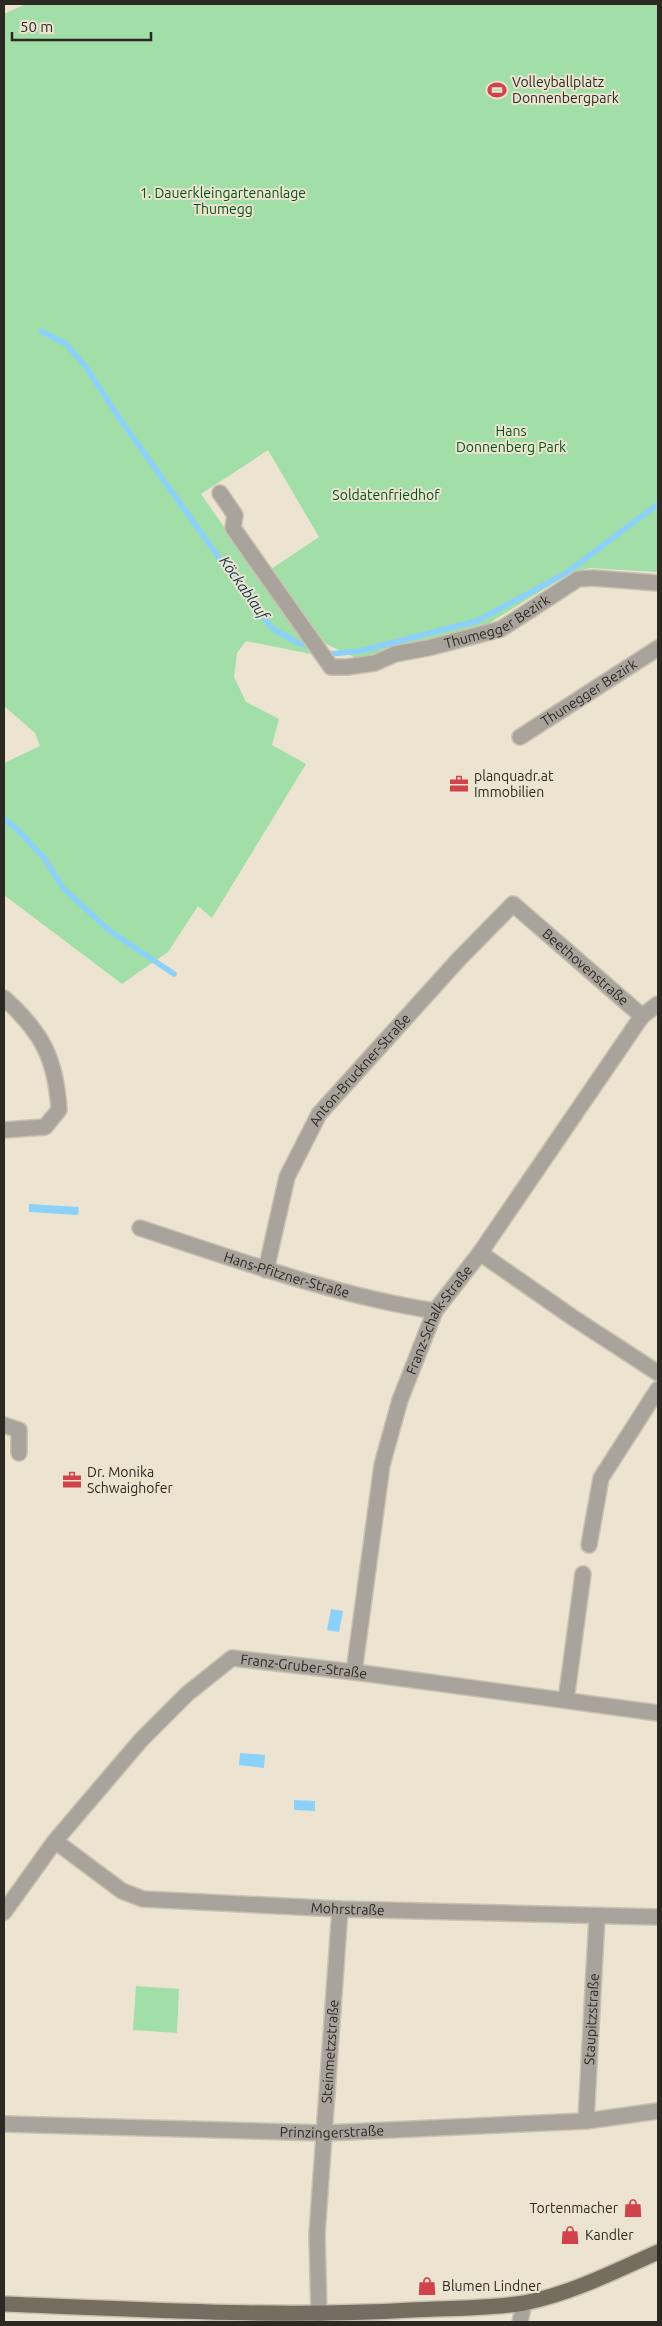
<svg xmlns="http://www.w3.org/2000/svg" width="662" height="2326" viewBox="0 0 662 2326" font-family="Ubuntu,sans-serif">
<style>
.green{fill:#a2dea7}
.water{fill:#8cd1f9}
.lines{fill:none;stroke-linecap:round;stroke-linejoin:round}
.stream{stroke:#8cd1f9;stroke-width:5.5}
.minor-casing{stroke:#c9c2b1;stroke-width:18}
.major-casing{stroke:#c9c2b1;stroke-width:18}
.minor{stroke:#a8a39b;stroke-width:15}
.major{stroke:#756d5f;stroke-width:15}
.labels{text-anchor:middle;stroke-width:4;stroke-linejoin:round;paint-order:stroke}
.poi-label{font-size:14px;fill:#2c2922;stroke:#ece4d0;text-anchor:start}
.park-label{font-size:14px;fill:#01521a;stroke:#ece4d0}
.street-label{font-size:14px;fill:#2c2922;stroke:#ece4d0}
.water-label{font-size:15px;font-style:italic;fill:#0b3448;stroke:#ece4d0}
</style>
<rect width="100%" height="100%" fill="#ece4d0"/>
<g class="green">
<polygon points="26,4 658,4 658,572 590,568 570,573 486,625 407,644 365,662 326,644 271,569 319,537 268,450 201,494 259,577 311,645 311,654 246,641 237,653 234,677 246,702 279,719 272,745 306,764 212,918 198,906 168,952 122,984 4,895 4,763 40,746 35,733 4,706 4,14"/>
<polygon points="136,1986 179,1989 177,2033 133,2030"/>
</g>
<g class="water">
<polygon points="29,1204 79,1207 78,1215 29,1212"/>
<polygon points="331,1609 343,1611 339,1632 327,1630"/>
<polygon points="240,1753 265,1755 264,1768 239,1765"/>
<polygon points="294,1800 315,1801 315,1811 294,1810"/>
</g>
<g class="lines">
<g class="stream">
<polyline points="41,331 66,344 86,367 120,419 245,594 273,629 298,643 313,648"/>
<polyline points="324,652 330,654 360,651 477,621 566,573 658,504"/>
<polyline points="4,819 17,829 45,859 63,888 110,931 174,974"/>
</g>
<g class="minor-casing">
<g id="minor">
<path id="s1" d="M220,493L235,515L233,528L331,667H347L375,663L395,654L428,648L501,629L578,579L593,578L658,583"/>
<path id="s2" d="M520,737L658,648"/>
<path d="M4,998C42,1032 56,1059 59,1110L45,1127L4,1130"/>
<path id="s3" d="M140,1228C237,1260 334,1295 435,1311"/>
<polyline points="480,1253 572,1317 658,1373"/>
<path id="s4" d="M266,1270L287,1177L319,1114L459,959L513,904L642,1016L658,1004"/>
<polyline points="4,1425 19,1430 19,1453"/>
<polyline points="589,1545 601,1478 658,1389"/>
<path id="s5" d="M354,1672L382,1465L400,1400L435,1311L480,1253L642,1016"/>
<polyline points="566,1700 583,1574"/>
<path id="s6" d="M55,1841L122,1891L143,1899L340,1909L658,1917"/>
<path id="s7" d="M4,1912L55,1841L141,1740L187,1694L232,1658L354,1672L658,1713"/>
<path id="s8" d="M586,2121L597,1916"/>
<path id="s9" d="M4,2124L325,2133L586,2121L658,2111"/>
<path id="s10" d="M319,2315L317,2234L340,1909"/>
<polyline points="520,2322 524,2303"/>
</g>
</g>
<g class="major-casing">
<path id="major" d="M4,2304C140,2309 275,2318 411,2310C448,2308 488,2309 524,2303C570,2294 616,2271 658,2252"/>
</g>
<use href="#minor" class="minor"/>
<use href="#major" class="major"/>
</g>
<defs>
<g id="stadium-bare" transform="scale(1.5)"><path d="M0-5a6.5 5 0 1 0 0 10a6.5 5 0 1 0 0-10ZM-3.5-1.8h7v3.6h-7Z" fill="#d2424b" stroke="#ece4d0" stroke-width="2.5" paint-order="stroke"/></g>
<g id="office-bare" transform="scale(1.5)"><path d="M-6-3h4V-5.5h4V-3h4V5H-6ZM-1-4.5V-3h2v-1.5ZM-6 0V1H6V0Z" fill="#d2424b" stroke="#ece4d0" stroke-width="2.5" paint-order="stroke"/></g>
<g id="shop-bare" transform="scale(1.5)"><path d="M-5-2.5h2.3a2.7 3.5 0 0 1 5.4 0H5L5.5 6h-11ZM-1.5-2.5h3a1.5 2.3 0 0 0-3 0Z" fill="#d2424b" stroke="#ece4d0" stroke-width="2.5" paint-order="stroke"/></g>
</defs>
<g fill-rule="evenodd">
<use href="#stadium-bare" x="497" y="90"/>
<use href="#office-bare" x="459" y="784"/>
<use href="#office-bare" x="72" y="1480"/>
<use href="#shop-bare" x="633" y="2208"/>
<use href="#shop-bare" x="570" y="2235"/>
<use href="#shop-bare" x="427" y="2286"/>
</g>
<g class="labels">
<g class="poi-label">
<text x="512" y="87">Volleyballplatz<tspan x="512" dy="16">Donnenbergpark</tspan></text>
<text x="474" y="781">planquadr.at<tspan x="474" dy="16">Immobilien</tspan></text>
<text x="87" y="1477">Dr. Monika<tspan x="87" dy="16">Schwaighofer</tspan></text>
<text x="618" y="2213" text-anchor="end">Tortenmacher</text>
<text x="585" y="2240">Kandler</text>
<text x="442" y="2291">Blumen Lindner</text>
</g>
<g class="park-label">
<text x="223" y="198">1. Dauerkleingartenanlage<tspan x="223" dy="16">Thumegg</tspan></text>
<text x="511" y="436">Hans<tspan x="511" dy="16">Donnenberg Park</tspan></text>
<text x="386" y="500">Soldatenfriedhof</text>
</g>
<g class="street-label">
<text dy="5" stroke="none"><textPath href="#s1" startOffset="384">Thumegger Bezirk</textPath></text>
<text dy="5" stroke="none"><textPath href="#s2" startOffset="82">Thunegger Bezirk</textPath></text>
<text dy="5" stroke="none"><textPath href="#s4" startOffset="548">Beethovenstraße</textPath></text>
<text dy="5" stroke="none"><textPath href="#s4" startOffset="226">Anton-Bruckner-Straße</textPath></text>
<text dy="5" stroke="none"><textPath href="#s3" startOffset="154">Hans-Pfitzner-Straße</textPath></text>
<text dy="5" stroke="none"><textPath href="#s5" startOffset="366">Franz-Schalk-Straße</textPath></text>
<text dy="5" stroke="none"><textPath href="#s7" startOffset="415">Franz-Gruber-Straße</textPath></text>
<text dy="5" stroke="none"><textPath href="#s6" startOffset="311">Mohrstraße</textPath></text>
<text dy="5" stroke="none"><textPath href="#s8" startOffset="102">Staupitzstraße</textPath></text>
<text dy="5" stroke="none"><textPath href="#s10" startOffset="264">Steinmetzstraße</textPath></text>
<text dy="5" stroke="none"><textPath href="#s9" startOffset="328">Prinzingerstraße</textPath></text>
</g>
<g class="water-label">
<text transform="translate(244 588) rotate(55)" y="5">Köckablauf</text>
</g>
</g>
<rect width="662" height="2326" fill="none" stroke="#2c2922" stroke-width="10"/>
<path d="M12 32v8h139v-8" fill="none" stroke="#2c2922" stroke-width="2.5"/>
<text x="20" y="32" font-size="15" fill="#2c2922" stroke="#ece4d0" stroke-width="4" paint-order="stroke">50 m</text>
</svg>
